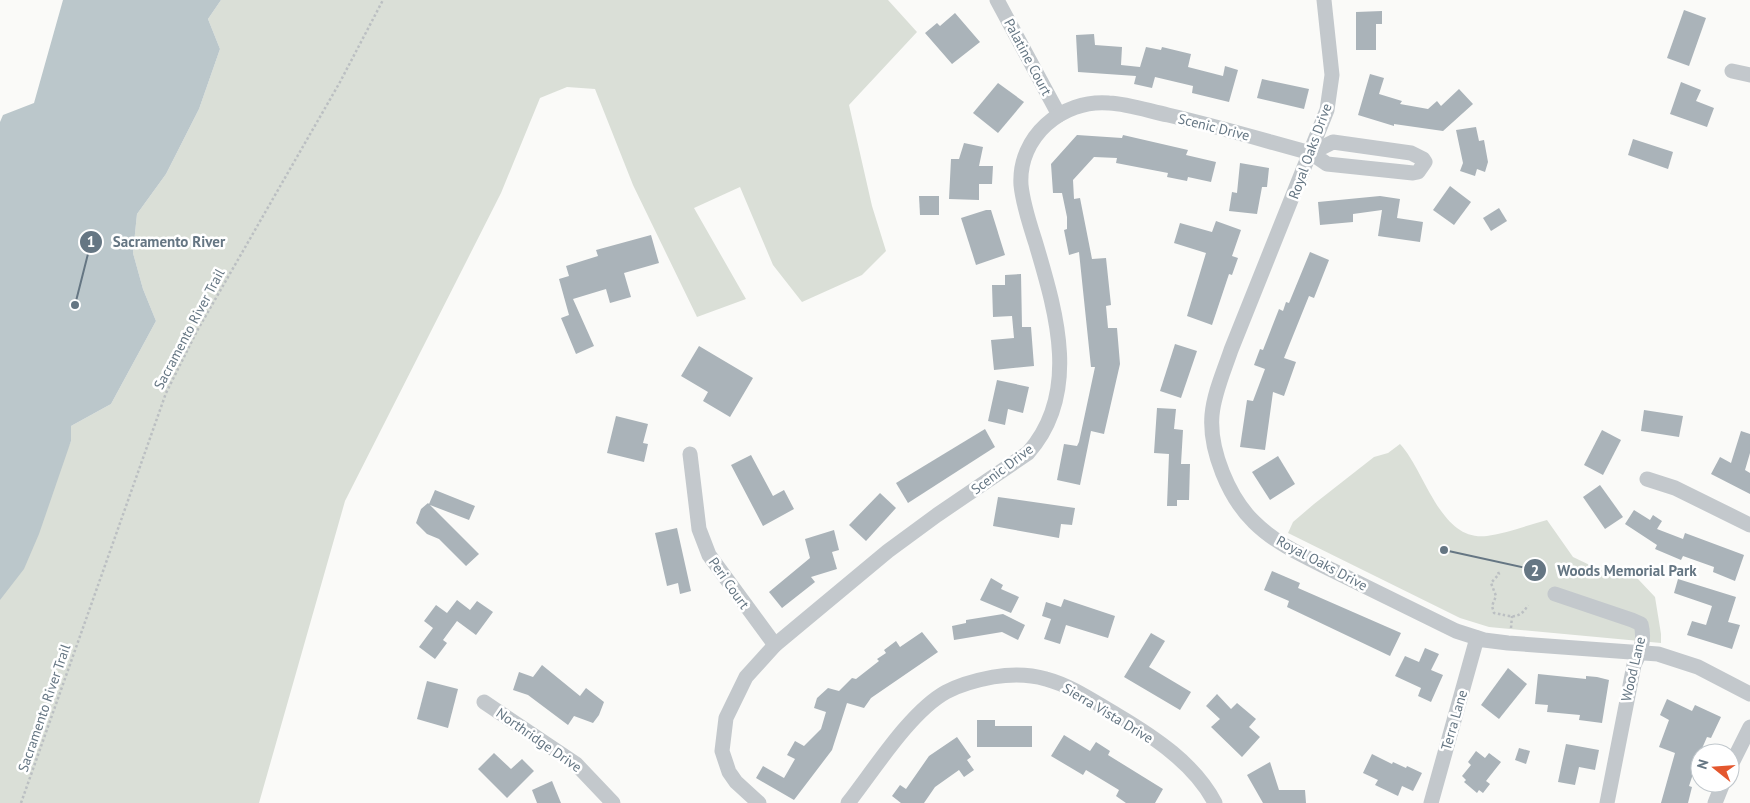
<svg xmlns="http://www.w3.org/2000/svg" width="1750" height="803" viewBox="0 0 1750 803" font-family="'PT Sans',sans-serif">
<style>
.green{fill:#dadfd7}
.water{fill:#bbc7cb}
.building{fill:#aab3b9}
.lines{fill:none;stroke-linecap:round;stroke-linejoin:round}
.path{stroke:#bbbfc2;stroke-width:2.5;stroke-dasharray:2.5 2.5;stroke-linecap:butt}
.minor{stroke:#c3c8cc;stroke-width:15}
.labels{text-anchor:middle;stroke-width:5;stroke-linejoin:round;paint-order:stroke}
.street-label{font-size:14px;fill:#657683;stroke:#fff}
.leader{fill:none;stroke:#657683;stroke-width:2}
.callout-dot{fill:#657683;stroke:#fff;stroke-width:2}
.mark-label{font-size:15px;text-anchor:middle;font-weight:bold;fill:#fff}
.callout-label{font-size:15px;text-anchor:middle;font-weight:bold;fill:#657683;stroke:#fff;stroke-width:5;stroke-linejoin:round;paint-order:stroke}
</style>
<rect width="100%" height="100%" fill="#fafaf8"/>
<g class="green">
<polygon points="221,0 888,0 917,32 849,105 872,206 886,251 862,275 802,302 773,265 740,187 694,208 746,299 697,317 633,185 595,89 567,87 540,98 501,193 345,501 259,803 0,803 0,599 71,441 71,426 111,404 156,321 143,289 133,253 137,214 166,174 199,109 220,49 208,19"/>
<path d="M1400,444C1426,472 1440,542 1487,536C1507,533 1528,525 1547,520L1573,557L1598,569L1638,579L1655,597L1661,634V643L1489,627L1460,618L1288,533L1293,522L1314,504L1374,457L1388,453Z"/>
</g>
<polygon class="water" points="63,0 221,0 208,19 220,49 199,109 166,174 137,214 133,253 143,289 156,321 111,404 71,426 71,441 39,534 24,569 0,600 0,122 3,115 34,103"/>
<g class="building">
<polygon points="1684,10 1706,18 1689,66 1667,58"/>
<polygon points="1382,11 1382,24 1376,24 1376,50 1356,50 1356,12"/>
<polygon points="955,13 980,42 952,64 925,33 937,23 940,26"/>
<polygon points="1094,34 1095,45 1122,47 1121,65 1140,67 1146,47 1161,50 1162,47 1191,54 1188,67 1223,76 1225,66 1238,70 1229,102 1192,93 1193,86 1155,77 1152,88 1134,84 1136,76 1078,72 1076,35"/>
<polygon points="1370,74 1384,78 1379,94 1402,101 1400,104 1428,109 1437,101 1441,106 1459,89 1473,104 1443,131 1394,124 1394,126 1358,115"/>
<polygon points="1262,79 1309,89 1304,109 1257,98"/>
<polygon points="1681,82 1701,90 1696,101 1714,108 1707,127 1670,114"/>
<polygon points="998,83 1024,102 998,133 973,113"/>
<polygon points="1476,127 1479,141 1484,140 1488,162 1485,172 1477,169 1475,176 1460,171 1463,163 1456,130"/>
<polygon points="1077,135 1122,138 1123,135 1188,150 1186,155 1216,162 1211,182 1188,177 1187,181 1167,177 1168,173 1116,163 1117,158 1094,157 1073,180 1074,199 1080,198 1092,259 1106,258 1111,305 1106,306 1108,328 1117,328 1120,364 1104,434 1091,431 1080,485 1057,480 1064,444 1077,446 1079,442 1095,367 1091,367 1079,252 1069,255 1064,230 1067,229 1067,217 1062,193 1053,193 1051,164"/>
<polygon points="1633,139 1673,152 1668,169 1628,155"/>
<polygon points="964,143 983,147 979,166 993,166 992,184 979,184 979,200 949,199 951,159 959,159"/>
<polygon points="1240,163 1269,168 1267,187 1262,187 1257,214 1229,211 1232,192 1237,193"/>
<polygon points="1450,186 1471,202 1454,225 1433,210"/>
<polygon points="919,196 939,196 939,215 920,215"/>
<polygon points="1380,196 1400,199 1397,218 1423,222 1420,242 1378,236 1382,210 1353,214 1353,222 1320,225 1318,202"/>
<polygon points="1499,208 1507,221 1491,231 1483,218"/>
<polygon points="986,210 991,210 1005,255 976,265 961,218"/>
<polygon points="1216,221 1241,230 1232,256 1238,258 1232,275 1229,274 1212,325 1187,316 1206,253 1174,243 1180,223 1212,232"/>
<polygon points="651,235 659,263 624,273 631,297 610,303 606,289 573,299 594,346 576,354 561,318 569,315 559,279 569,276 566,266 598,256 596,250"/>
<polygon points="1310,252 1329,260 1314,298 1309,296 1284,358 1296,362 1284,396 1273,392 1265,450 1240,447 1247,400 1253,401 1265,369 1254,365 1260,349 1263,350 1279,309 1283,311 1286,302 1289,303"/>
<polygon points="1021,274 1022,327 1031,327 1034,366 994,370 991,340 1014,338 1012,316 993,317 992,285 1005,285 1005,275"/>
<polygon points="1175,344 1197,351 1181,398 1160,391"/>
<polygon points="699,346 753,378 730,417 703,401 708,392 681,376"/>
<polygon points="997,380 1029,387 1023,413 1008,409 1005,425 988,421"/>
<polygon points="1157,408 1176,409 1174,429 1183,430 1181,464 1190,464 1189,500 1177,500 1177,506 1167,506 1169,454 1154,453"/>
<polygon points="1644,410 1683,416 1679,437 1641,431"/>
<polygon points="616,416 648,424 643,443 648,444 644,462 607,453"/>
<polygon points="985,429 995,447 908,503 896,483"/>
<polygon points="1602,430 1621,440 1603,475 1584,465"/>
<polygon points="1741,431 1750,434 1750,453 1745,470 1750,473 1750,494 1711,474 1720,457 1731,463"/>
<polygon points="751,455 773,496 784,490 794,509 763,526 731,465"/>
<polygon points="1278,456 1295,484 1270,500 1252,472"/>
<polygon points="1600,485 1623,517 1605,529 1583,497"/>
<polygon points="435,490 475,506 469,520 430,505 479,554 466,566 439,539 427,534 416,523 421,509 428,503 429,504"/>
<polygon points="880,493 896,508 866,541 849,525"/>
<polygon points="998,497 1075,508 1072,525 1061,524 1059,538 993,526"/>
<polygon points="1634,510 1650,520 1653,515 1662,521 1657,529 1683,539 1685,533 1744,555 1735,581 1713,572 1714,567 1683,556 1681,560 1655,549 1657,545 1625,524"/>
<polygon points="677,528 691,591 680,594 678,583 667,586 655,533"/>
<polygon points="834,530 839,550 832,552 837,569 811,577 815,582 782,608 769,592 810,558 805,539"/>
<polygon points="1272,571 1300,583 1298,588 1401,633 1390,656 1287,607 1289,601 1264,590"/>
<polygon points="991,578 1003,585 1001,589 1019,597 1011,613 980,600"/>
<polygon points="1678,579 1736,597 1728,622 1740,625 1732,649 1687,635 1692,621 1706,625 1712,606 1674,593"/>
<polygon points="1064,599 1115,616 1108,638 1066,625 1060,644 1044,639 1051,619 1042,616 1046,602 1061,607"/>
<polygon points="457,600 470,610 477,601 493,612 476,635 457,621 443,640 447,643 435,659 419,647 433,628 424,621 436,605 447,613"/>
<polygon points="1003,614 1025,625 1018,640 1002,632 954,640 952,626 966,623 966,620"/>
<polygon points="922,632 938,652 871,698 864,708 847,703 832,750 794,800 756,778 763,766 784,778 795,759 787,755 795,741 804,746 821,729 826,712 814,708 817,698 828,688 839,691 852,678 856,679 879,661 877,659 886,653 884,650 896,641 900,647"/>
<polygon points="1151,633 1165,641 1149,667 1191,692 1180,710 1124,677"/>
<polygon points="1425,648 1439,654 1431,670 1443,675 1431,702 1418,696 1421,688 1395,676 1405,656 1419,662"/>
<polygon points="542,665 580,696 586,688 604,702 599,715 593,723 574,716 568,725 528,695 513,690 519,672 533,677"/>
<polygon points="1508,668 1527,684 1499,719 1481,705"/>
<polygon points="1538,674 1586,679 1586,676 1597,677 1609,680 1602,723 1579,720 1580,715 1547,712 1548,705 1535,704"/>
<polygon points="427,681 458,689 448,728 417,719"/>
<polygon points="1217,694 1231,709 1237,703 1256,719 1249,727 1260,737 1242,757 1211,727 1220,719 1206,706"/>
<polygon points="1667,699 1692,711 1695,705 1721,717 1711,738 1707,737 1700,753 1689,786 1692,787 1688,803 1661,803 1675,753 1659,747 1669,720 1660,715"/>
<polygon points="977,720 995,720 995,726 1032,726 1032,747 977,747"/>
<polygon points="1064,735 1090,751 1096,742 1110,751 1108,755 1163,789 1155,803 1126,803 1116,796 1119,790 1086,770 1083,775 1051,756"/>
<polygon points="957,737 971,757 967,760 974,770 964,777 959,770 935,787 924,803 901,803 892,796 900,785 906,789 929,756"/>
<polygon points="1566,744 1599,750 1595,770 1579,767 1575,785 1558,782"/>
<polygon points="1519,748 1530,751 1526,764 1515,760"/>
<polygon points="1476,751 1485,758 1489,753 1501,762 1486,781 1490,784 1483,793 1479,790 1477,793 1464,782 1466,780 1462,776 1471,765 1468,762"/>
<polygon points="494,753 511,769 522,759 534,771 507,798 478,769"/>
<polygon points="1372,754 1392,764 1393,762 1406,768 1407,766 1422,773 1413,791 1402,786 1398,796 1375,785 1378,780 1363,773"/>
<polygon points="1270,762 1279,790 1305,790 1306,803 1263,803 1247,775"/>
<polygon points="552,781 561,803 537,803 532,790"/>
</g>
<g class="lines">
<g class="path">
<path d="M1498,572L1499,574L1491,583L1496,596L1492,606L1494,613C1510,616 1519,621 1528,605"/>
<polyline points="1511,628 1512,616"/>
<polyline points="21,803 166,393 197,331 340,82 383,0"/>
</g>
<g class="minor">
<polyline points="997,0 1059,115"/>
<path d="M1324,0L1332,75L1327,110L1231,350C1224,371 1214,393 1212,415C1209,450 1229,498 1254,522C1276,544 1306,557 1334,571C1375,591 1416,611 1456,631L1484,640L1508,643L1658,654L1698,667L1750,694"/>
<polyline points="1732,71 1750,75"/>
<polygon points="1333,142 1411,153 1423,159 1425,162 1418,172 1413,173 1327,164 1311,153"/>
<polyline points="690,454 699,529 709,555 775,645"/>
<polyline points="1647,479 1675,488 1750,525"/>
<path d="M1555,594L1632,620L1641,624C1645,640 1641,651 1634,665L1607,803"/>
<polyline points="484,702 576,764 613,803"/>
<polyline points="1730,767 1750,727"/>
<path d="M759,803L736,782L729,772L722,751L726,718L746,677L775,645L888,551L937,515L1028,453C1081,393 1056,312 1036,244C1030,225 1023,205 1021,185C1018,137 1062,99 1109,103C1129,104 1149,111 1168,115C1216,126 1263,140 1311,153"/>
<path d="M848,803C874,770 910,712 946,692C961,684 977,680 993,677C1011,674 1029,674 1046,679C1072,686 1094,702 1117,715C1154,737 1195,764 1215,803"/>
<polyline points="1431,803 1477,638"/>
<polyline points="1715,803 1723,783"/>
</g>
</g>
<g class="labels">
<g class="street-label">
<text transform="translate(1028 57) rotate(62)" y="5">Palatine Court</text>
<text transform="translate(1214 127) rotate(14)" y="5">Scenic Drive</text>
<text transform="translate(1310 151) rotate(-70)" y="5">Royal Oaks Drive</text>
<text transform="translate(189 329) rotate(-62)" y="5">Sacramento River Trail</text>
<text transform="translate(1002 469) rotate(-37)" y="5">Scenic Drive</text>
<text transform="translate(1322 563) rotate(28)" y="5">Royal Oaks Drive</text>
<text transform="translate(729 583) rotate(55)" y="5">Peri Court</text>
<text transform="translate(1633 669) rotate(-77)" y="5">Wood Lane</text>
<text transform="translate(44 708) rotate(-71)" y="5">Sacramento River Trail</text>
<text transform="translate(1108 713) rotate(31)" y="5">Sierra Vista Drive</text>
<text transform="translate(1454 720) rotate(-74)" y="5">Terra Lane</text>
<text transform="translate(539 740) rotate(35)" y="5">Northridge Drive</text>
</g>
</g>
<path class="leader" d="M75 305L91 242M1444 550L1535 570"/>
<g class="callout-dot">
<circle cx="75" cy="305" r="5"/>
<circle cx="1444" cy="550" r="5"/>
<circle cx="91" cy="242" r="12"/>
<circle cx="1535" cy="570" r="12"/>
</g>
<g class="mark-label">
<text x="91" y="247">1</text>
<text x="1535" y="576">2</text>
</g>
<g class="callout-label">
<text x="169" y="247">Sacramento River</text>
<text x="1627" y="576">Woods Memorial Park</text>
</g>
<g transform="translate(1715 768) rotate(287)"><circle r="24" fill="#ffffff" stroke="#c1c8cd"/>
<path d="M0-4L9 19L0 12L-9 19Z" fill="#e4572e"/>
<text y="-8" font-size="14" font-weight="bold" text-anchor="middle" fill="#657683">N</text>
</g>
</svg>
